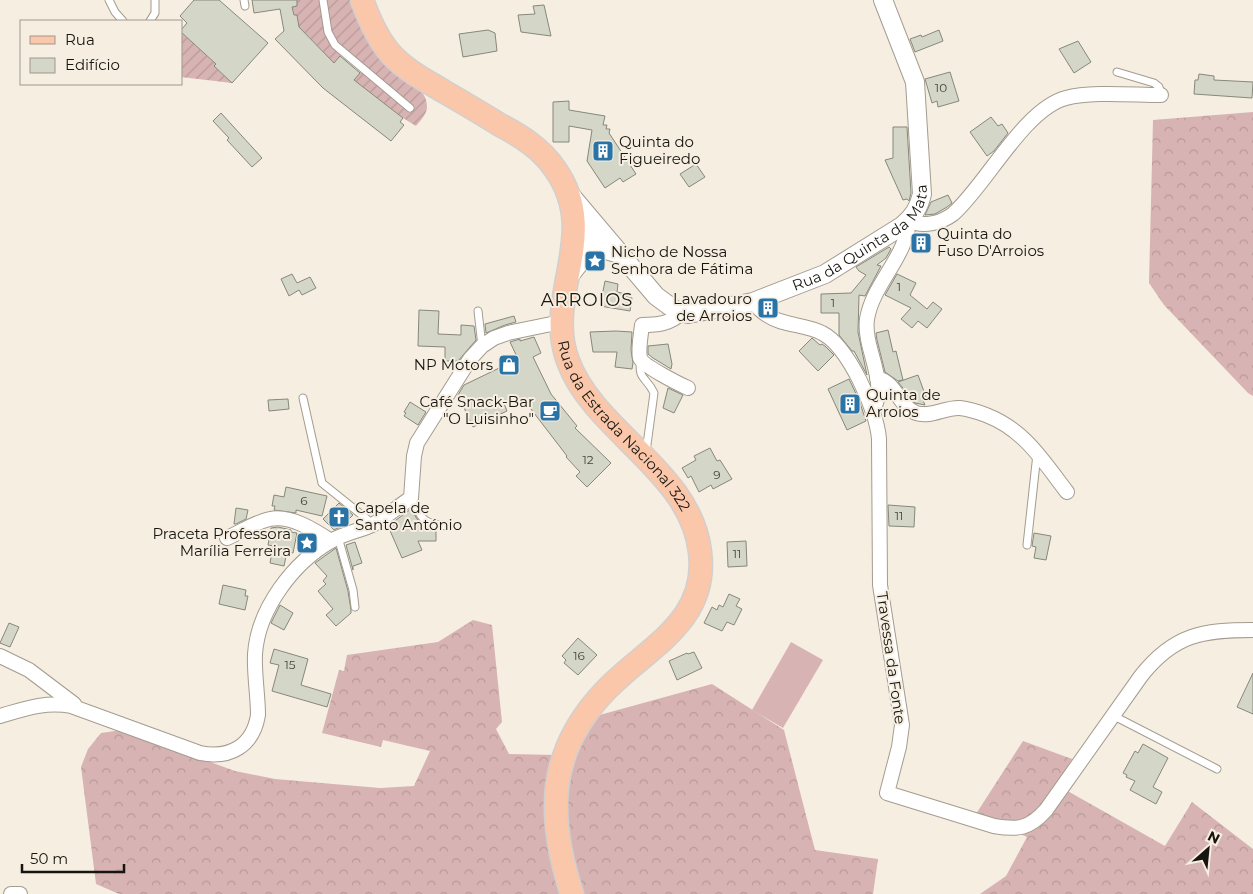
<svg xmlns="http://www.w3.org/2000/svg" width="1253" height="894" viewBox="0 0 1253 894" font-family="Montserrat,sans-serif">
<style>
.forest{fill:url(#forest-crowns)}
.garden{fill:url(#garden-furrows)}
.pitch{fill:#d8b3b3}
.building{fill:#d4d6c8;stroke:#86887b}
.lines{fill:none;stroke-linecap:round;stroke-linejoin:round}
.service-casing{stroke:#a39c8f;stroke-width:9}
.minor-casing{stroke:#a39c8f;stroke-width:16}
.tertiary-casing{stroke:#a39c8f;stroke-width:20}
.primary-casing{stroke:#d1d0cf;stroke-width:25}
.service{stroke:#fff;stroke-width:7}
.minor{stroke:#fff;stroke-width:14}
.tertiary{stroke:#fff;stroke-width:18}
.primary{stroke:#fac7aa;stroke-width:22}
.labels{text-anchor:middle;stroke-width:4;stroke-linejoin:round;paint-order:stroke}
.number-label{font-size:12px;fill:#46453e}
.poi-label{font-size:15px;fill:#171510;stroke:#f6eee1;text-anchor:start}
.street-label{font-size:15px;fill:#171510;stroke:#f6eee1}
.quarter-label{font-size:18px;letter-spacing:1px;fill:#171510;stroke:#f6eee1}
</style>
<defs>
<pattern id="forest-crowns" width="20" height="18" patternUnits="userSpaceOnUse" patternTransform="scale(1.25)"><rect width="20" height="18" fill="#d8b3b3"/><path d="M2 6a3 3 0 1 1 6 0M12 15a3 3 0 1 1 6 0" fill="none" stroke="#b99999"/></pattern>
<pattern id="garden-furrows" width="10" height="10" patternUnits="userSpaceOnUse" patternTransform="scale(1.25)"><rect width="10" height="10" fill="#d8b3b3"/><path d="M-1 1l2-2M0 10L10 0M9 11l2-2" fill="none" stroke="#b99999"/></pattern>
</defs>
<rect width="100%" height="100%" fill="#f6eee1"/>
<g class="forest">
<polygon points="1253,112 1253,396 1248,393 1164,305 1149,283 1153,120"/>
<polygon points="473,620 492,625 502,722 496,729 509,754 557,755 562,894 119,894 96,884 81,767 88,749 101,733 122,730 235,771 275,779 380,788 414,786 430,751 383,740 381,747 322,733 339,670 344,671 347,655 438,642"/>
<polygon points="712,684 784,730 815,850 878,859 873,894 579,894 563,810 574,755 596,716"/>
<polygon points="1023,741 1072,759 1057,785 1165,846 1192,802 1253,849 1253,894 980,894 1006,876 1027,837 976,814"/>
</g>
<g class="garden">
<path d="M291,0H351C355,15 360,29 369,42C382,60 428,83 427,107C427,114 420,121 416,126L403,118L354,80L361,71L342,55L334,63L299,27L297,15H294Z"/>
<polygon points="181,32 216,64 214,66 232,83 181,77"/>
</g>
<polygon class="pitch" points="791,642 823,660 783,728 752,710"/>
<g class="building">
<polygon points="194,0 219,0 268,43 232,83 214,66 216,64 181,32 181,30 187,23 180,16"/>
<polygon points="252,0 297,0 297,6 292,7 294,15 297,15 299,27 334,63 340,56 360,73 354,80 403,118 400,122 404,125 391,141 323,88 275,39 284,31 280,9 254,13"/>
<polygon points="544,5 551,36 521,32 518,15 535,14 533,6"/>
<polygon points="488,30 495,33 497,51 463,57 459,34"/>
<polygon points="939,30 943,41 915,52 910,39 921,35 922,37"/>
<polygon points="1078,41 1091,62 1074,73 1059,49"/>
<polygon points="950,72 959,101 938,107 937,101 932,103 925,79"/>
<polygon points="1199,74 1214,76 1214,80 1253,82 1252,98 1194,94 1195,80 1198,80"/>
<polygon points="569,101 569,110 605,116 603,125 607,125 606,129 610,129 609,133 636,174 623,182 620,178 605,188 587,161 592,130 569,126 569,142 553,142 553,102"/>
<polygon points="221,113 262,158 252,167 227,140 229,138 213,121"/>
<polygon points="991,117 998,126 1002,124 1008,133 994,151 987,156 970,132"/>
<polygon points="893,127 907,127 911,193 909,201 907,199 903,200 885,160 893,158"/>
<polygon points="696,164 705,177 689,187 680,174"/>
<polygon points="948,195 952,203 947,207 935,214 925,215 931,202"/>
<polygon points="924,233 931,241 920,250 913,242"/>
<polygon points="889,247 891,249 886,258 877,265 881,266 865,296 859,295 858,332 867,375 854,351 852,351 839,335 839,313 821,313 821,294 851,293 866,275 859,271 856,267"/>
<polygon points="292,274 297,283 310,277 316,288 302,295 299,290 289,296 281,279"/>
<polygon points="897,274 916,283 910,295 927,309 933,302 942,309 927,328 918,321 912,328 901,319 911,308 885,295"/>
<polygon points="605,281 618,284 617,292 626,294 625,296 632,298 630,311 600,306"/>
<polygon points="419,310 439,311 438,334 461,335 461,325 474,326 476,340 458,361 445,361 445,347 418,346"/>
<polygon points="514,316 516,322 505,325 486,333 485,324"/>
<polygon points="888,330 893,352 896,351 903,380 898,381 885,372 877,340 876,333"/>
<polygon points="616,331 632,332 631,350 633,363 632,369 615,367 617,352 593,352 590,332"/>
<polygon points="534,337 541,353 533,357 551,394 577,426 575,428 611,463 587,487 576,476 580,472 566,457 567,456 524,400 503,401 507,411 473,427 458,395 464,385 518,359 510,342 520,339 520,341"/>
<polygon points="812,338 820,345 822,344 826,347 834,355 818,371 799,351"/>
<polygon points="668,344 672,364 671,369 653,358 648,354 648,346"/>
<polygon points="918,375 926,397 922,398 925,405 915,403 898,382"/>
<polygon points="849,379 859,400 866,421 847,430 828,389"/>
<polygon points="668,388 683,395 674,413 663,408"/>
<polygon points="288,399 289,409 269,411 268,400"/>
<polygon points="410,402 426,412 418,425 404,416 406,413 404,412"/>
<polygon points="710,448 717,461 720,460 732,479 713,489 711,485 699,492 691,476 688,478 682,468 696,460 694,456"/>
<polygon points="286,487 327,496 322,516 296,510 296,513 274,510 275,506 272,506 274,495 284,497"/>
<polygon points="339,503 353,515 342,526 334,530 323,519"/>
<polygon points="888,505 915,507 914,527 889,526"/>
<polygon points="236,508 248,510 246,519 236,524 234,524"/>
<polygon points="411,509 417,519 424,526 436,530 436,541 418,541 422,550 402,558 388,526"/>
<polygon points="278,527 291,530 291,532 297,533 293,553 287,552 284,566 270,563 273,546 268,545 271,528"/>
<polygon points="1034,533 1051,536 1046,560 1034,558 1036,547 1032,546"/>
<polygon points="746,541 747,566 728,567 727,542"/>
<polygon points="355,542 362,563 353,566 353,570 346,545"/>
<polygon points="336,548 348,591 351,610 351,613 336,626 326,615 333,609 318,591 326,584 323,581 327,576 315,563"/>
<polygon points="223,585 246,590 245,596 248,596 245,610 219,604"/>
<polygon points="729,594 740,599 736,606 742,609 734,625 727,622 722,631 704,623 712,607 717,610 719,605 723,607"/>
<polygon points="280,605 293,613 284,630 271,623"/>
<polygon points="9,623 19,627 10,647 0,643"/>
<polygon points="578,638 597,655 578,675 564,663 566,660 562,656"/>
<polygon points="274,649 308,659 301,685 331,694 327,707 272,691 279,665 270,663"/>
<polygon points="694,652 702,668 677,680 669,661 687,653 688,654"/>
<polygon points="1253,673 1253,714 1237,707"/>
<polygon points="1143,744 1168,758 1153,787 1162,792 1156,804 1130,790 1135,781 1126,777 1127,775 1123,773 1135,751 1138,753"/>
</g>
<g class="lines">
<g class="service-casing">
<g id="service">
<polyline points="109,0 115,12 123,21"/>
<polyline points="244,0 245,6"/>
<polyline points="323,0 328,32 335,45 410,108"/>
<polyline points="150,21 155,13 155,0"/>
<polyline points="1117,72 1154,83 1159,87 1161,95"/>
<polyline points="478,311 482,346"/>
<path d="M641,359C637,380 647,377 654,393L646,452"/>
<polyline points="303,398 322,483 373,524"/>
<path d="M411,498C423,520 421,523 447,526"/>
<polyline points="338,537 353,590 355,607"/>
<polyline points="1027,545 1037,454"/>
<polyline points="1114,716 1217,769"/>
</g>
</g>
<g class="minor-casing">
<g id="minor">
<path d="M753,302C757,307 762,312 767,315C783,326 805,324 822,333C848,346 877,410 879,439L880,585L902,725L899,747L887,793L994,826C1018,830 1029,829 1046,810L1141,676C1174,634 1203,630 1253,630"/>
<path d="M681,313C670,324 657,325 642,325C641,334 638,349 640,358C643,366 679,384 688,388"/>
<path d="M877,378C897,383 898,406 916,413C930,418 945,407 960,408C969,409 978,412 986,415C1025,430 1043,461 1067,492"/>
<path d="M873,410C889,381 863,349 867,319C873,283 907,257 909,220C922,228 941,223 953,214C986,185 1024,109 1066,98C1091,91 1133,95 1161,95"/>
<path d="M227,538C241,532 255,522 270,519C291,515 314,530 331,541"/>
<polyline points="0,656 29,670 74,704"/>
<path d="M0,716C24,709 46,701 71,706L200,753C230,759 253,746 258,715C258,695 254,674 255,654C258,609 293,563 331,541C344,533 360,531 374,524C387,516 399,506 411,498L414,456L417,443L470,359L482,346L494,338L508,333L561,322"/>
<polyline points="11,894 20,894"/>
</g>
</g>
<g class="tertiary-casing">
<g id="tertiary">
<path id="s1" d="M568,192L656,296L675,310L688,314L753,302L825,274L902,226C913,217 919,208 922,194L915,82L883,0"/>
<polyline points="586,228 580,228 575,233 616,253"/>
<path d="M568,278C580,262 591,244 613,252"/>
</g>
</g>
<g class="primary-casing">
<g id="primary">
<path id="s2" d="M362,0C369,19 377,38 390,53C405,70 425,80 443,91C462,102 481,113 500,125C521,136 542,149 555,169C602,235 543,295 568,361C594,432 691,471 700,552C709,622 646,648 606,690C546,752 547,817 572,894"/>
</g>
</g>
<use href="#service" class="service"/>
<use href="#minor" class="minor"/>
<use href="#tertiary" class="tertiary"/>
<use href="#primary" class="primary"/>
</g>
<defs>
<g id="building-square" transform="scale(1.125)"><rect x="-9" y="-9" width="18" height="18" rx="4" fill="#2973a6" stroke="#f6eee1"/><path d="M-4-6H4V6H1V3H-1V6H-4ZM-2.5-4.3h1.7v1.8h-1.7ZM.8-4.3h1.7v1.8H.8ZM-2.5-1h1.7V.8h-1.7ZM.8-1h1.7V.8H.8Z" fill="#fff"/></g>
<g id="sight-square" transform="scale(1.125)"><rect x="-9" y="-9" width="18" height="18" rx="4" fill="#2973a6" stroke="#f6eee1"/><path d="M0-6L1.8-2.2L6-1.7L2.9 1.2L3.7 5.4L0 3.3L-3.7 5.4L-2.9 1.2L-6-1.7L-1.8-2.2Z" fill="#fff"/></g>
<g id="shop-square" transform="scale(1.125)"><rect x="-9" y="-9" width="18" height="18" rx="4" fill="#2973a6" stroke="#f6eee1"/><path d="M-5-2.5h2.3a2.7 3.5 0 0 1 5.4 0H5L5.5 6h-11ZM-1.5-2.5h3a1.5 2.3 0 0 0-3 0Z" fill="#fff"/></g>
<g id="cafe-square" transform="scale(1.125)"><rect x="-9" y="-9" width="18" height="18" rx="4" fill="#2973a6" stroke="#f6eee1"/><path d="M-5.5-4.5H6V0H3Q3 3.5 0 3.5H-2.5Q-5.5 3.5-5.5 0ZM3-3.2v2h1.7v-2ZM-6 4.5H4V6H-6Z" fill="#fff"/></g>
<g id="church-square" transform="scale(1.125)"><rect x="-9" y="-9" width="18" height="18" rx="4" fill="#2973a6" stroke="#f6eee1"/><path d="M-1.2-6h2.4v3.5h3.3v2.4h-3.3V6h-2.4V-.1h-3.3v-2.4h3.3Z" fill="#fff"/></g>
</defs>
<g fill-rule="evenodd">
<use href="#building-square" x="603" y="151"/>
<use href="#building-square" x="921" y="243"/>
<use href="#sight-square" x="595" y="261"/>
<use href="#building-square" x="768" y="308"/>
<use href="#shop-square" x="509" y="365"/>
<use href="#building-square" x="850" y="404"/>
<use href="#cafe-square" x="550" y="411"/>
<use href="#church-square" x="339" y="517"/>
<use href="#sight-square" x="307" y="543"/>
</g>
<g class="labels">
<g class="number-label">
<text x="941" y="92">10</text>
<text x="899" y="291">1</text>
<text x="833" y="307">1</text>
<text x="588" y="464">12</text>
<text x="717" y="479">9</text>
<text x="304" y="505">6</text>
<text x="899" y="520">11</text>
<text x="737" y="558">11</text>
<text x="579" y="660">16</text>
<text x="290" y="669">15</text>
</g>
<g class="poi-label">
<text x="619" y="147">Quinta do<tspan x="619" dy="17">Figueiredo</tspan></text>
<text x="937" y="239">Quinta do<tspan x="937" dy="17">Fuso D'Arroios</tspan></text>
<text x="611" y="257">Nicho de Nossa<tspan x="611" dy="17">Senhora de Fátima</tspan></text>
<text x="752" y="304" text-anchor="end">Lavadouro<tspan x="752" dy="17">de Arroios</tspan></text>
<text x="493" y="370" text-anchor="end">NP Motors</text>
<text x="866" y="400">Quinta de<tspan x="866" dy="17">Arroios</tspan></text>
<text x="534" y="407" text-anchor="end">Café Snack-Bar<tspan x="534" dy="17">"O Luisinho"</tspan></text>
<text x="355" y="513">Capela de<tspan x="355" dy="17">Santo António</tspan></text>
<text x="291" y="539" text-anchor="end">Praceta Professora<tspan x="291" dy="17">Marília Ferreira</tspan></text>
</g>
<g class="street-label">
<text dy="5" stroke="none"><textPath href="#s1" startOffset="369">Rua da Quinta da Mata</textPath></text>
<text dy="5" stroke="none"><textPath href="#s2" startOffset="546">Rua da Estrada Nacional 322</textPath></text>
<text transform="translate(891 658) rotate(82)" y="5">Travessa da Fonte</text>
</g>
<g class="quarter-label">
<text x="587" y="306">ARROIOS</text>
</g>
</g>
<rect x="20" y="20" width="162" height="65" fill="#f6eee1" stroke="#9d978d"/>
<rect x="30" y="36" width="25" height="8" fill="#fac7aa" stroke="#9d978d"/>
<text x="65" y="45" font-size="15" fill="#171510">Rua</text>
<rect x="30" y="58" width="25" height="15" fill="#d4d6c8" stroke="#9d978d"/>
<text x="65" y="70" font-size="15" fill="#171510">Edifício</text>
<g transform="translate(1208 849) rotate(27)" stroke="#f6eee1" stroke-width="4" paint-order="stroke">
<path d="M0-4L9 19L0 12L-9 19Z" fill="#171510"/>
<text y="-8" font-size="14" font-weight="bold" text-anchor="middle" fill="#171510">N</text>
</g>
<path d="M22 864v8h102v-8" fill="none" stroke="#171510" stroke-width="2.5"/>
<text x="30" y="864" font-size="15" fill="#171510" stroke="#f6eee1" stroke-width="4" paint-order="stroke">50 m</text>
</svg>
